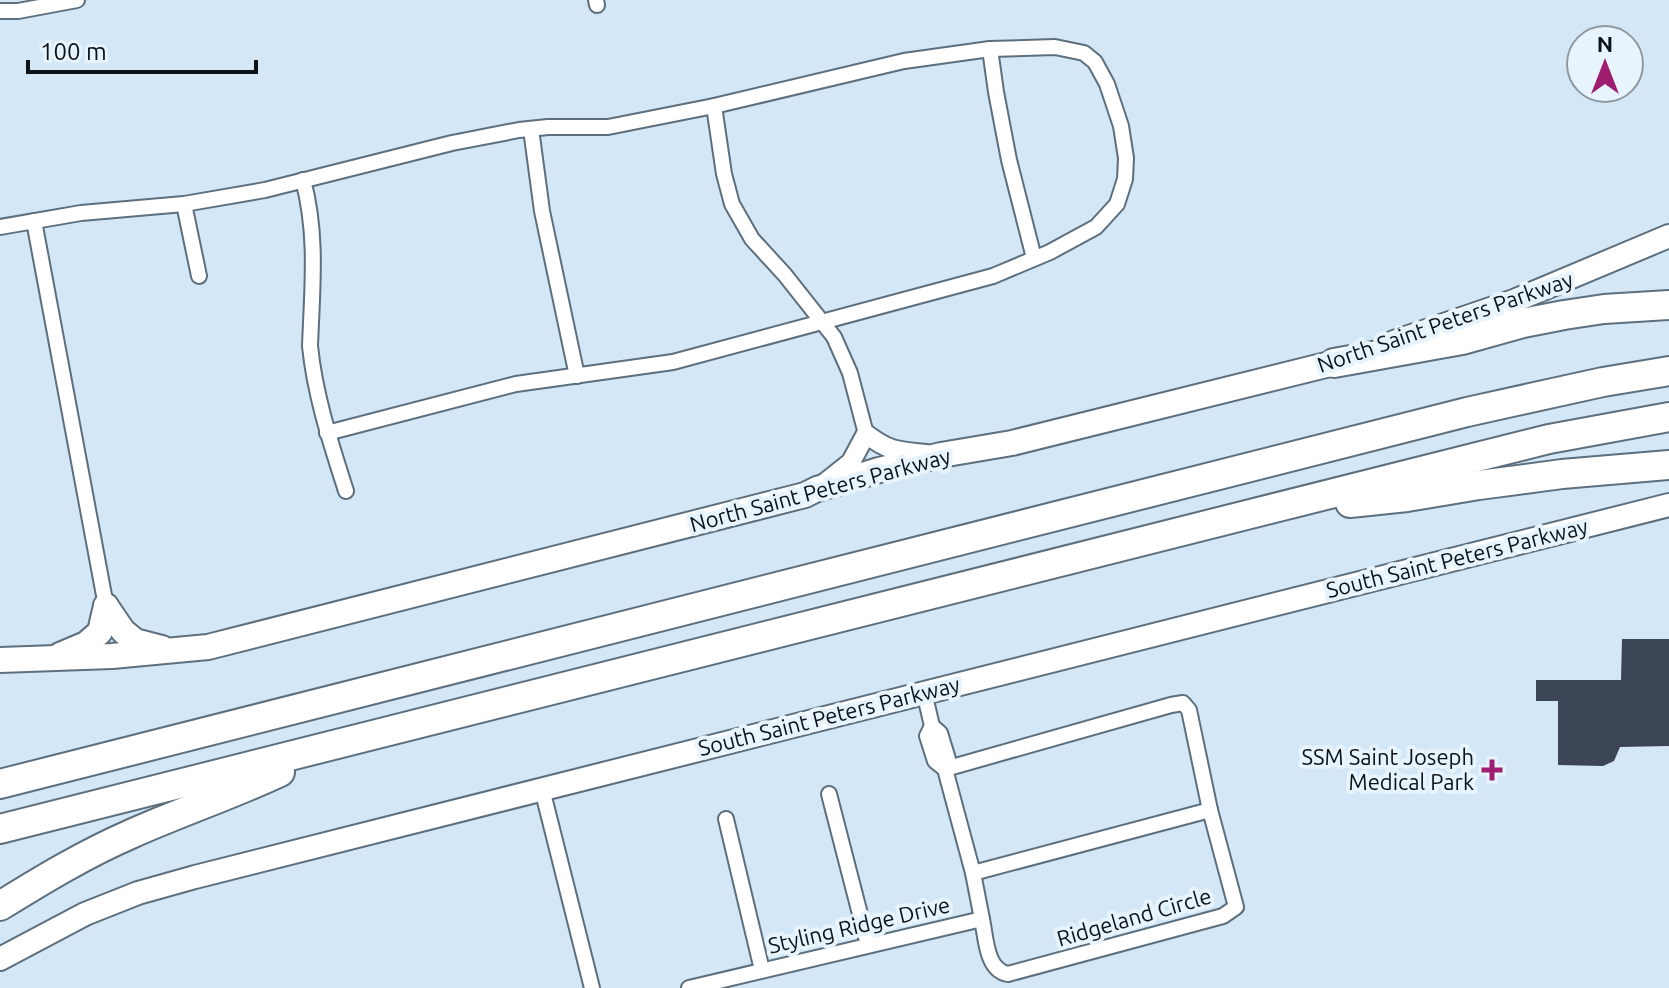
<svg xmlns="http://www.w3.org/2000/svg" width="1669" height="988" viewBox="0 0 1669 988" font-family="Ubuntu,sans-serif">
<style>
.building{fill:#3c4556}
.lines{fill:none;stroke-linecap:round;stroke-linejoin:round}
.minor-casing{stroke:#5d6f7d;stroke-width:18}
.tertiary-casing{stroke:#5d6f7d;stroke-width:22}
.secondary-casing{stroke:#5d6f7d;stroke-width:26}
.primary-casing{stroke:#5d6f7d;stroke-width:28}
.motorway-casing{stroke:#5d6f7d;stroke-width:32}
.minor{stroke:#fff;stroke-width:14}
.tertiary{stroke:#fff;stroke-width:18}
.secondary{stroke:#fff;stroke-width:22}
.primary{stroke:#fff;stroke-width:24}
.motorway{stroke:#fff;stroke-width:28}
.poi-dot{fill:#9e1d6f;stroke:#e7f3fd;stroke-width:3}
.labels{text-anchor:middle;stroke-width:8;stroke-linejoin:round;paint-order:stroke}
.street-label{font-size:22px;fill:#0c1318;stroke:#e7f3fd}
.poi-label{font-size:22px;fill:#0c1318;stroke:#e7f3fd;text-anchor:end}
</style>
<rect width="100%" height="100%" fill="#d3e7f7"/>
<polygon class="building" points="1622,639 1669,639 1669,746 1620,747 1614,761 1603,766 1558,765 1558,701 1536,701 1536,680 1621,680"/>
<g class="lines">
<g class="minor-casing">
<g id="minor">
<polyline points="596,0 597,5"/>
<polyline points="0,11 18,11 77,0"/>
<polyline points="990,49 996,92 1009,160 1034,258"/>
<polyline points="531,129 542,211 577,376"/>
<path d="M303,180C318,234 312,291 310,346C315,396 331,444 346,491"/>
<polyline points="184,204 199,276"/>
<polyline points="34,221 106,606"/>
<polyline points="0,227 81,213 184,204 265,190 452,143 519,130 548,127 608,127 714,106 724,174 732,204 752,239 785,275 834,337 850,373 866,434"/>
<polyline points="327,433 516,384 673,362 993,276 1050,252 1096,227 1117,204 1125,179 1126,158 1121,126 1107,84 1095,62 1084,53 1055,47 990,49 904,61 714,106"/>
<path d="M932,726L927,736L935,761L945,769L1171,705L1183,703L1189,710L1210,810L1236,907L1223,916L1008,974C986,970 986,938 982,919"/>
<polyline points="542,789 592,988"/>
<polyline points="829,794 868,945"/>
<polyline points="726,819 762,970"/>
<polyline points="973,873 1210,810"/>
<polyline points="689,988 982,919 973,873 945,769 948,759 940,733 932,726 924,692"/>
</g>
</g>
<g class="tertiary-casing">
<path id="tertiary" d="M822,485L851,462L866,434C890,452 897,451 926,454"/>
</g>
<g class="secondary-casing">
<g id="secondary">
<polyline points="1394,342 1514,301 1669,236"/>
<polyline points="0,959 85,914 138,893 195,877 1669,505"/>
</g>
</g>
<g class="primary-casing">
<g id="primary">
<polyline points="106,606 123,631 135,641 162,648"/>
<polyline points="60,655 86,644 100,632 106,606"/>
<polyline points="0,660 112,656 208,647 805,495 817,489 879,470 941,455 1012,443 1334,363"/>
</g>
</g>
<g class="motorway-casing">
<g id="motorway">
<polyline points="1334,363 1462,340 1523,323 1564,315 1604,309 1669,305"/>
<polyline points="1350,503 1407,497 1479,485 1562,474 1669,465"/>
<polyline points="0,784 1467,412 1603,382 1669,371"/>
<polyline points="0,829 1457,462 1549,439 1669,417"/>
<path d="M0,906C42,880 85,854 131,834C180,812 231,795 280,772"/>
</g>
</g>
<use href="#minor" class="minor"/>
<use href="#tertiary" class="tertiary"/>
<use href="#secondary" class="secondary"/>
<use href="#primary" class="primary"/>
<use href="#motorway" class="motorway"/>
</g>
<path class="poi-dot" d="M1488 758h8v8h8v8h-8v8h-8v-8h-8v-8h8z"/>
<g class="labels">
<g class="street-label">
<text transform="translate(1445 322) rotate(-19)" y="8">North Saint Peters Parkway</text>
<text transform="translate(820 490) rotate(-15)" y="8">North Saint Peters Parkway</text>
<text transform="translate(1457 558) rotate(-14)" y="8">South Saint Peters Parkway</text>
<text transform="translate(829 716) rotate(-14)" y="8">South Saint Peters Parkway</text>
<text transform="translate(1134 917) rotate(-16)" y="8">Ridgeland Circle</text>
<text transform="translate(859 925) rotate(-13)" y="8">Styling Ridge Drive</text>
</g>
<g class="poi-label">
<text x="1474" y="765">SSM Saint Joseph<tspan x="1474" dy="25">Medical Park</tspan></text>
</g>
</g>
<g transform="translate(1605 64)"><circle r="38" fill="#e7f3fd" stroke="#8f99a1" stroke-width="2"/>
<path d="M0-6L14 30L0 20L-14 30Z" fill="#9e1d6f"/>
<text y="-12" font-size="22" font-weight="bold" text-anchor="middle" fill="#0c1318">N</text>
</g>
<path d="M28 60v12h228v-12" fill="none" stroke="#0c1318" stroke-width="4"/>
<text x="40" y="60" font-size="24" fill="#0c1318" stroke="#e7f3fd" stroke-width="6" paint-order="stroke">100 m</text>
</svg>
